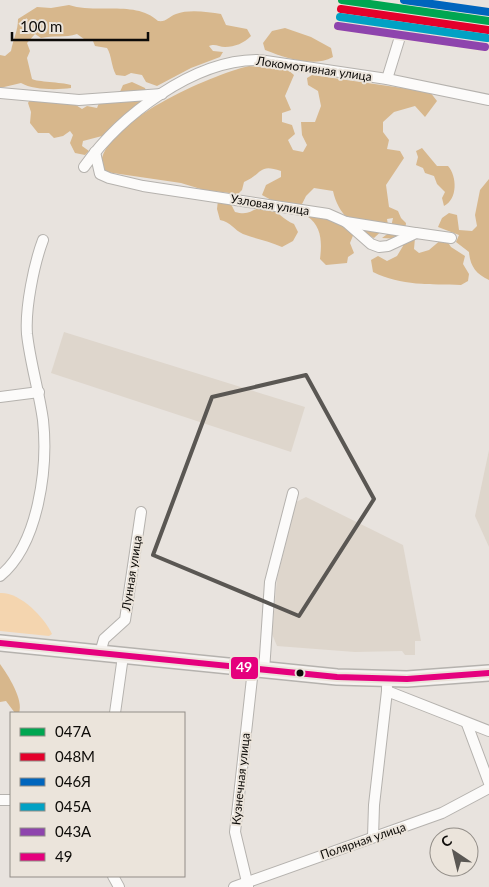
<svg xmlns="http://www.w3.org/2000/svg" width="489" height="887" viewBox="0 0 489 887" font-family="Lato,sans-serif">
<style>
.built{fill:#ded6cc}
.green{fill:#f4d5af}
.forest{fill:#d7b78c}
.lines{fill:none;stroke-linecap:round;stroke-linejoin:round}
.street-casing{stroke:#b5b2ae;stroke-width:12}
.secondary-casing{stroke:#b5b2ae;stroke-width:18}
.street{stroke:#fcfbfa;stroke-width:10}
.secondary{stroke:#f5f2ef;stroke-width:15}
.bus-1-casing{stroke:#ebe4db;stroke-width:10}
.bus-1{stroke:#e5007d;stroke-width:6}
.rail-1-casing{stroke:#ebe4db;stroke-width:11}
.rail-2-casing{stroke:#ebe4db;stroke-width:11}
.rail-3-casing{stroke:#ebe4db;stroke-width:11}
.rail-4-casing{stroke:#ebe4db;stroke-width:11}
.rail-5-casing{stroke:#ebe4db;stroke-width:11}
.rail-1{stroke:#00a651;stroke-width:8}
.rail-2{stroke:#e4002b;stroke-width:8}
.rail-3{stroke:#0065bd;stroke-width:8}
.rail-4{stroke:#01a1c4;stroke-width:8}
.rail-5{stroke:#8e44ad;stroke-width:8}
.marked{fill:none;stroke:#5a5753;stroke-width:4;stroke-linejoin:round}
.bus-dot{fill:#0d0b08;stroke:#ebe4db;stroke-width:2}
.labels{text-anchor:middle;stroke-width:4;stroke-linejoin:round;paint-order:stroke}
.street-label{font-size:12px;fill:#0d0b08;stroke:#ebe4db}
.line-badge{stroke:#ebe4db;stroke-width:2}
.badge-label{font-size:14px;text-anchor:middle;font-weight:bold;fill:#fff}
</style>
<rect width="100%" height="100%" fill="#e8e3de"/>
<g class="built">
<polygon points="64,332 305,407 291,452 51,373"/>
<polygon points="489,450 489,547 475,516"/>
<polygon points="306,497 403,545 421,641 415,641 415,655 405,655 402,651 355,652 277,646 272,634 277,579 296,502"/>
</g>
<path class="green" d="M0,593C20,592 44,617 52,634L49,636L0,631Z"/>
<g class="forest">
<path d="M69,5C97,14 136,0 158,21C167,22 168,17 176,14C189,9 208,12 221,14L226,25L247,29L251,36C244,43 235,47 225,47C219,47 215,43 209,46L213,51L223,52L220,57L191,68L157,86L146,82L142,75L131,73L125,76L116,75C111,66 112,56 107,48L95,46L93,41L84,39L77,34C65,38 54,35 41,38L35,34L27,43L30,51L27,58L32,79C37,82 61,82 71,85V88C57,90 33,90 21,83L0,88V55L5,56L11,51C13,39 18,31 18,19L37,7L51,8Z"/>
<path d="M285,28L311,37L331,48L333,57C313,68 286,58 265,50L263,43L272,31Z"/>
<path d="M249,66L288,70L294,75L285,96L291,110L282,113V122L292,125L295,134L288,140L293,150L303,152L307,145L302,135L301,122H315L321,106L318,91L308,85L307,78L312,75L430,92L437,101L425,117L415,106L394,112L383,122V132L389,140L387,149L400,151L404,158L386,185L389,207L398,211L401,218L406,223L405,232L415,238L414,249L419,253L429,250L442,239L447,241L451,247L465,256L463,264L469,274L468,281L461,285C431,284 401,286 373,272L371,260L378,256L387,261L397,256L403,246L401,239L382,238L390,232L393,218L387,219L388,225L374,238C354,227 338,214 333,191L314,188L306,196L301,206L273,201L262,195L266,185L281,177V171C258,163 263,174 244,182L242,190L238,194L204,190L181,183L106,172L101,166C101,122 211,75 249,66Z"/>
<polygon points="132,82 145,88 148,95 102,136 83,141 82,146 89,151 85,155 75,153 70,143 73,135 70,131 63,136 54,138 49,133 38,133 30,123 31,112 28,103 31,98 68,100 82,109 87,106 97,108 101,98 119,94 123,85"/>
<path d="M422,148L437,166H448C457,176 458,199 444,206L442,198L445,192L437,184L434,176L425,173L423,168L416,165L418,157L416,151Z"/>
<path d="M489,179V280C476,274 470,266 469,252L456,242L459,235L438,227L442,218L449,213L457,215L459,230L472,231L477,226L475,215L480,190Z"/>
<path d="M218,200H229L235,212C253,217 254,205 266,208C278,210 283,220 294,224L298,232L293,241L282,247C269,241 256,239 243,234C234,230 231,222 220,220L217,209Z"/>
<path d="M309,214L330,219L354,233L350,243L354,253L348,257L347,263L326,265L320,259C322,243 322,226 307,216Z"/>
<path d="M0,664C8,675 24,700 19,713H15L6,701L0,702Z"/>
</g>
<g class="lines">
<g class="street-casing">
<g id="street">
<polyline points="387,79 408,11 414,0"/>
<polyline points="0,93 79,100 162,94"/>
<polyline points="95,152 100,174 109,178 143,186 328,214 346,222 371,244 379,247 388,246 416,233 451,238"/>
<path d="M84,167C120,116 194,59 259,60L387,79L489,100"/>
<polyline points="346,222 415,233"/>
<polyline points="0,397 39,392"/>
<path d="M0,576C39,544 48,467 43,420C39,391 30,362 27,334C25,308 34,264 43,240"/>
<polyline points="100,653 104,639 125,620 141,512"/>
<polyline points="264,671 270,582 293,493"/>
<polyline points="387,687 387,691 489,731"/>
<polyline points="115,713 123,656"/>
<polyline points="467,724 489,783"/>
<polyline points="0,800 11,800"/>
<polyline points="373,837 374,805 387,691"/>
<polyline points="113,876 119,887"/>
<polyline points="248,886 235,832 253,669"/>
<polyline points="234,887 442,813 489,788"/>
</g>
</g>
<g class="secondary-casing">
<polyline id="secondary" points="0,643 337,677 407,679 489,673"/>
</g>
<use href="#street" class="street"/>
<use href="#secondary" class="secondary"/>
<g class="bus-1-casing">
<polyline id="bus-1" points="0,643 337,677 407,679 489,673"/>
</g>
<use href="#bus-1" class="bus-1"/>
<g class="rail-1-casing">
<polyline id="rail-1" points="342,0 489,21"/>
</g>
<g class="rail-2-casing">
<polyline id="rail-2" points="341,9 488,30"/>
</g>
<g class="rail-3-casing">
<polyline id="rail-3" points="404,0 489,12"/>
</g>
<g class="rail-4-casing">
<polyline id="rail-4" points="340,17 487,38"/>
</g>
<g class="rail-5-casing">
<polyline id="rail-5" points="338,26 485,47"/>
</g>
<use href="#rail-1" class="rail-1"/>
<use href="#rail-2" class="rail-2"/>
<use href="#rail-3" class="rail-3"/>
<use href="#rail-4" class="rail-4"/>
<use href="#rail-5" class="rail-5"/>
</g>
<path class="marked" d="M306,375L374,499L299,616L153,555L212,397Z"/>
<circle class="bus-dot" cx="300" cy="673" r="4.5"/>
<g class="labels">
<g class="street-label">
<text transform="translate(314 69) rotate(8)" y="4">Локомотивная улица</text>
<text transform="translate(270 205) rotate(9)" y="4">Узловая улица</text>
<text transform="translate(132 573) rotate(-81)" y="4">Лунная улица</text>
<text transform="translate(241 779) rotate(-84)" y="4">Кузнечная улица</text>
<text transform="translate(363 841) rotate(-19)" y="4">Полярная улица</text>
</g>
</g>
<rect class="line-badge" x="230" y="656" width="29" height="24" rx="5" fill="#e5007d"/>
<g class="badge-label">
<text x="244" y="672">49</text>
</g>
<rect x="10" y="712" width="175" height="165" fill="#ebe4db" stroke="#928d87"/>
<rect x="20" y="728" width="25" height="8" fill="#00a651" stroke="#928d87"/>
<text x="55" y="737" font-size="15" fill="#0d0b08">047А</text>
<rect x="20" y="753" width="25" height="8" fill="#e4002b" stroke="#928d87"/>
<text x="55" y="762" font-size="15" fill="#0d0b08">048М</text>
<rect x="20" y="778" width="25" height="8" fill="#0065bd" stroke="#928d87"/>
<text x="55" y="787" font-size="15" fill="#0d0b08">046Я</text>
<rect x="20" y="803" width="25" height="8" fill="#01a1c4" stroke="#928d87"/>
<text x="55" y="812" font-size="15" fill="#0d0b08">045А</text>
<rect x="20" y="828" width="25" height="8" fill="#8e44ad" stroke="#928d87"/>
<text x="55" y="837" font-size="15" fill="#0d0b08">043А</text>
<rect x="20" y="853" width="25" height="8" fill="#e5007d" stroke="#928d87"/>
<text x="55" y="862" font-size="15" fill="#0d0b08">49</text>
<g transform="translate(454 852) rotate(325)"><circle r="24" fill="#ebe4db" stroke="#928d87"/>
<path d="M0-4L9 19L0 12L-9 19Z" fill="#5a5753"/>
<text y="-8" font-size="14" font-weight="bold" text-anchor="middle" fill="#0d0b08">С</text>
</g>
<path d="M12 32v8h136v-8" fill="none" stroke="#0d0b08" stroke-width="2.5"/>
<text x="20" y="32" font-size="15" fill="#0d0b08" stroke="#ebe4db" stroke-width="4" paint-order="stroke">100 m</text>
</svg>
